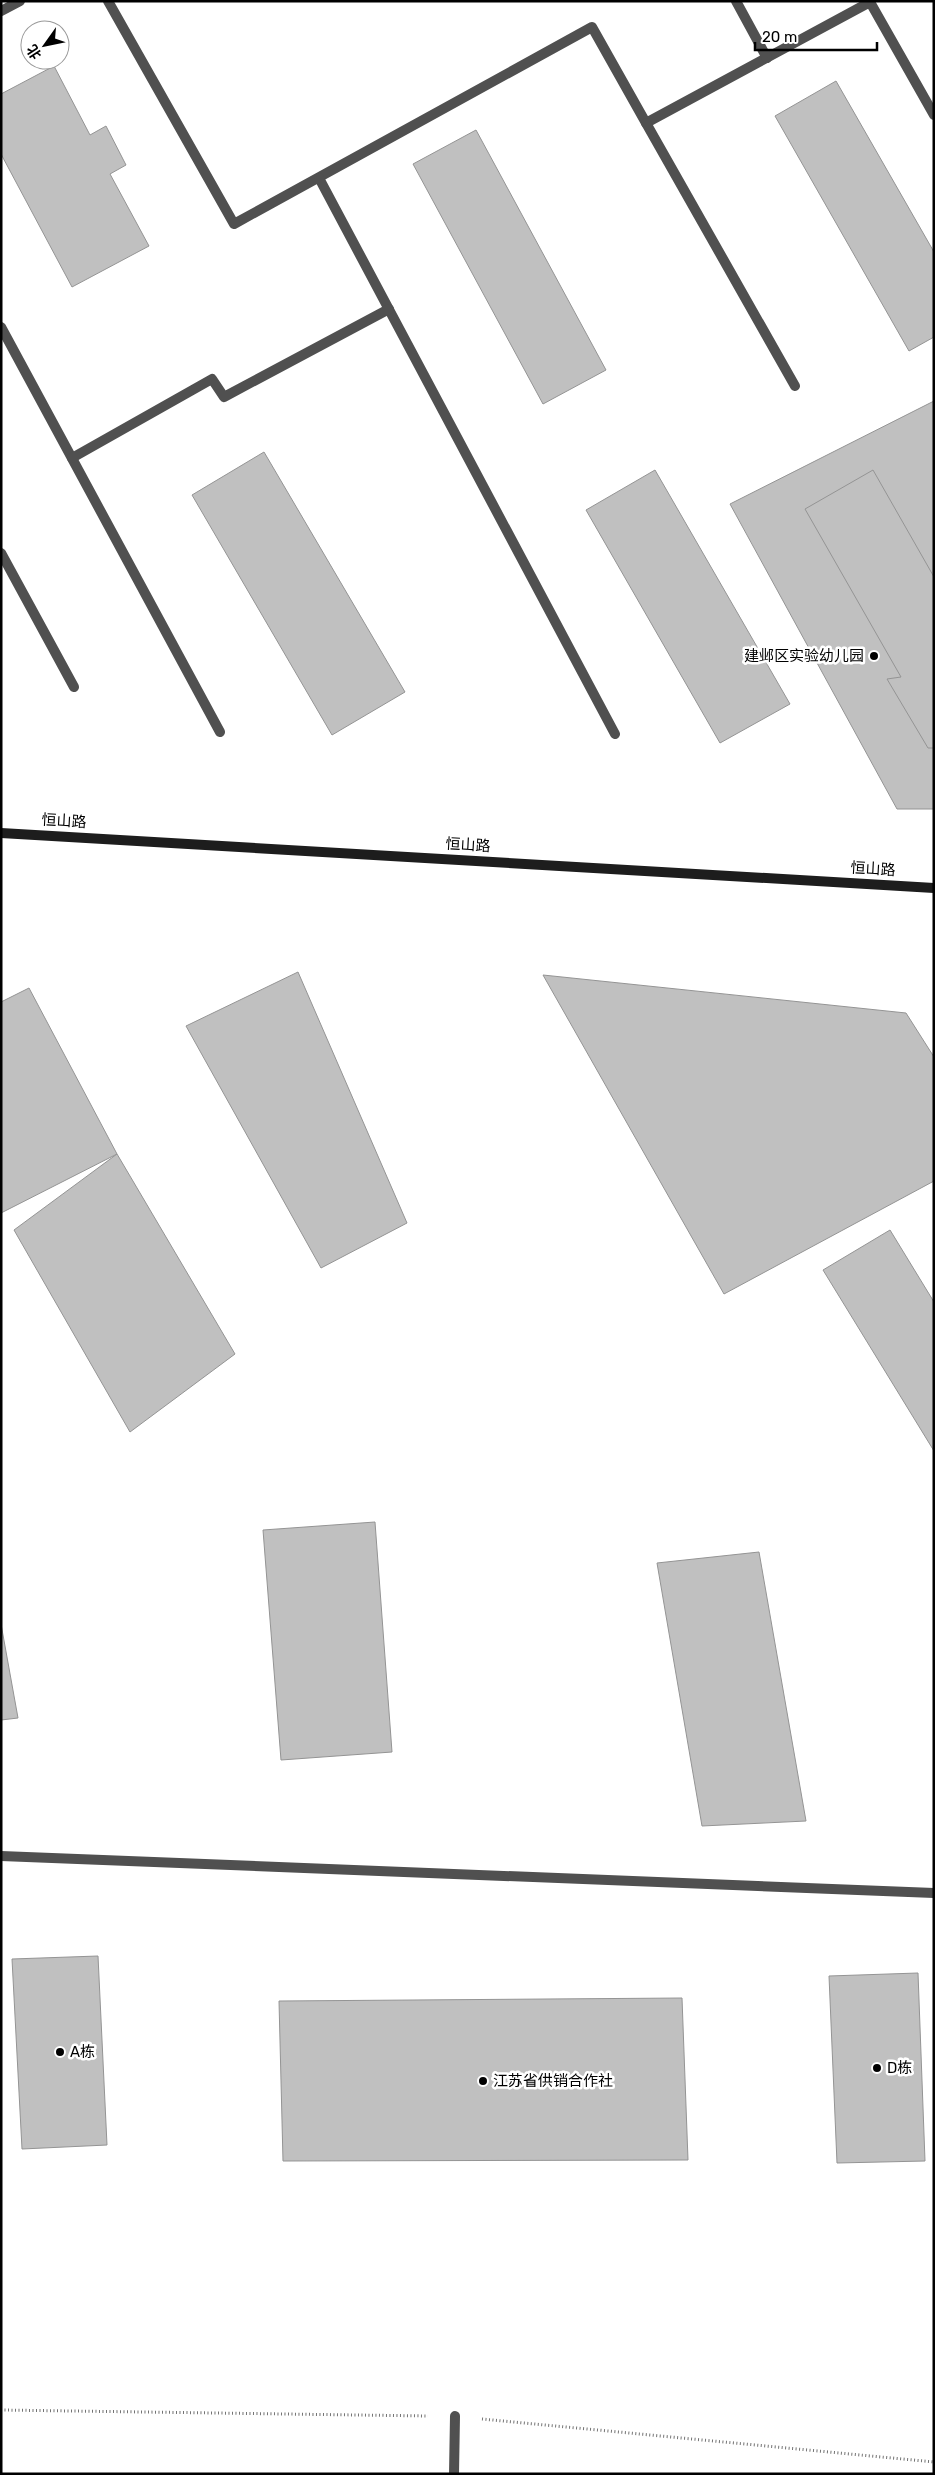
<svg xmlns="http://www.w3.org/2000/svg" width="935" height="2475" viewBox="0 0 935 2475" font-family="Rubik,'Noto Sans SC',sans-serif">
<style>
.building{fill:#c0c0c0;stroke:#949494}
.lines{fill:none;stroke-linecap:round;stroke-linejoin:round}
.path{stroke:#727272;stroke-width:3;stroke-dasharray:1 2.5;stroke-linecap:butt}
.lane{stroke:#505050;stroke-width:10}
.street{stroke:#505050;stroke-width:10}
.secondary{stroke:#1d1d1d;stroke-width:10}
.poi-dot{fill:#000;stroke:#fff;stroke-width:2}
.labels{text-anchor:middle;stroke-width:5;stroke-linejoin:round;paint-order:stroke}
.poi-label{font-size:15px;fill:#000;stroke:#fff;text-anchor:start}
.street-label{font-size:15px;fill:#000;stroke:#fff}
</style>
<rect width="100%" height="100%" fill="#fff"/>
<g class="building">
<polygon points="54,66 90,135 106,126 126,165 110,174 149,246 72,287 1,154 1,94"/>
<polygon points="836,81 934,252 934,337 909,351 775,116"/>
<polygon points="476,130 606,370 543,404 413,164"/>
<polygon points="934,401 934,809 897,809 730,504"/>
<polygon points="264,452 405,692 332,735 192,495"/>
<polygon points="655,470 790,704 720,743 586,510"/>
<polygon points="873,470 934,577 934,748 928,748 887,679 901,677 805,509"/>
<polygon points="298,972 407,1223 321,1268 186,1026"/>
<polygon points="543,975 906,1013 934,1057 934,1181 724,1294"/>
<polygon points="29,988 117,1154 1,1213 1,1002"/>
<polygon points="117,1154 235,1354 130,1432 14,1230"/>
<polygon points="890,1230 934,1302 934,1451 823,1270"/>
<polygon points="375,1522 392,1752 281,1760 263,1530"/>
<polygon points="759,1552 806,1821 702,1826 657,1563"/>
<polygon points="1,1624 18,1718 1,1720"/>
<polygon points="98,1956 107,2145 22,2149 12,1959"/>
<polygon points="918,1973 925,2161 837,2163 829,1976"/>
<polygon points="682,1998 688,2160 283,2161 279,2001"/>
</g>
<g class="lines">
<g class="path">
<polyline points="1,2410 428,2416"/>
<polyline points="482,2419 934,2462"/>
</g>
<g class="lane">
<polyline points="108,1 234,224 592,27 646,123 870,2 934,115"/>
<polyline points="736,1 767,58"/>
<polyline points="1,11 20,1"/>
<polyline points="646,123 795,386"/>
<polyline points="319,178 615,734"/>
<polyline points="1,327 220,732"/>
<polyline points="72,458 212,379 224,397 389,309"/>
<polyline points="1,553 74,687"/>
<polyline points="454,2474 455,2416"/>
</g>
<polyline class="street" points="1,1856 934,1893"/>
<polyline class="secondary" points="1,833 934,888"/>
</g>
<g class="poi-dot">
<circle cx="874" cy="656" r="5"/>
<circle cx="60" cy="2052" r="5"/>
<circle cx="877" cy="2068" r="5"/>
<circle cx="483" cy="2081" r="5"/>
</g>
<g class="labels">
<g class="poi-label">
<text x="864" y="661" text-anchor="end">建邺区实验幼儿园</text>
<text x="70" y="2057">A栋</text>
<text x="887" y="2073">D栋</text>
<text x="493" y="2086">江苏省供销合作社</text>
</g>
<g class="street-label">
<text transform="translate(64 821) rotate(3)" y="5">恒山路</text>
<text transform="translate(468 845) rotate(3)" y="5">恒山路</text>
<text transform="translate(873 869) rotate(3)" y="5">恒山路</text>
</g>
</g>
<rect width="935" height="2475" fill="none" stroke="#000000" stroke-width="5"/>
<g transform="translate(45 45) rotate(237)"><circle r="24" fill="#ffffff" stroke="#999999"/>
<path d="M0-4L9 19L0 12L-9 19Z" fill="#000000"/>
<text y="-8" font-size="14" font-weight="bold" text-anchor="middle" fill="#000000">北</text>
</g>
<path d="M755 42v8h122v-8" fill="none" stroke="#000000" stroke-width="2.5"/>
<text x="762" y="42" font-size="15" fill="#000000" stroke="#ffffff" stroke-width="4" paint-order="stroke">20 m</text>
</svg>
